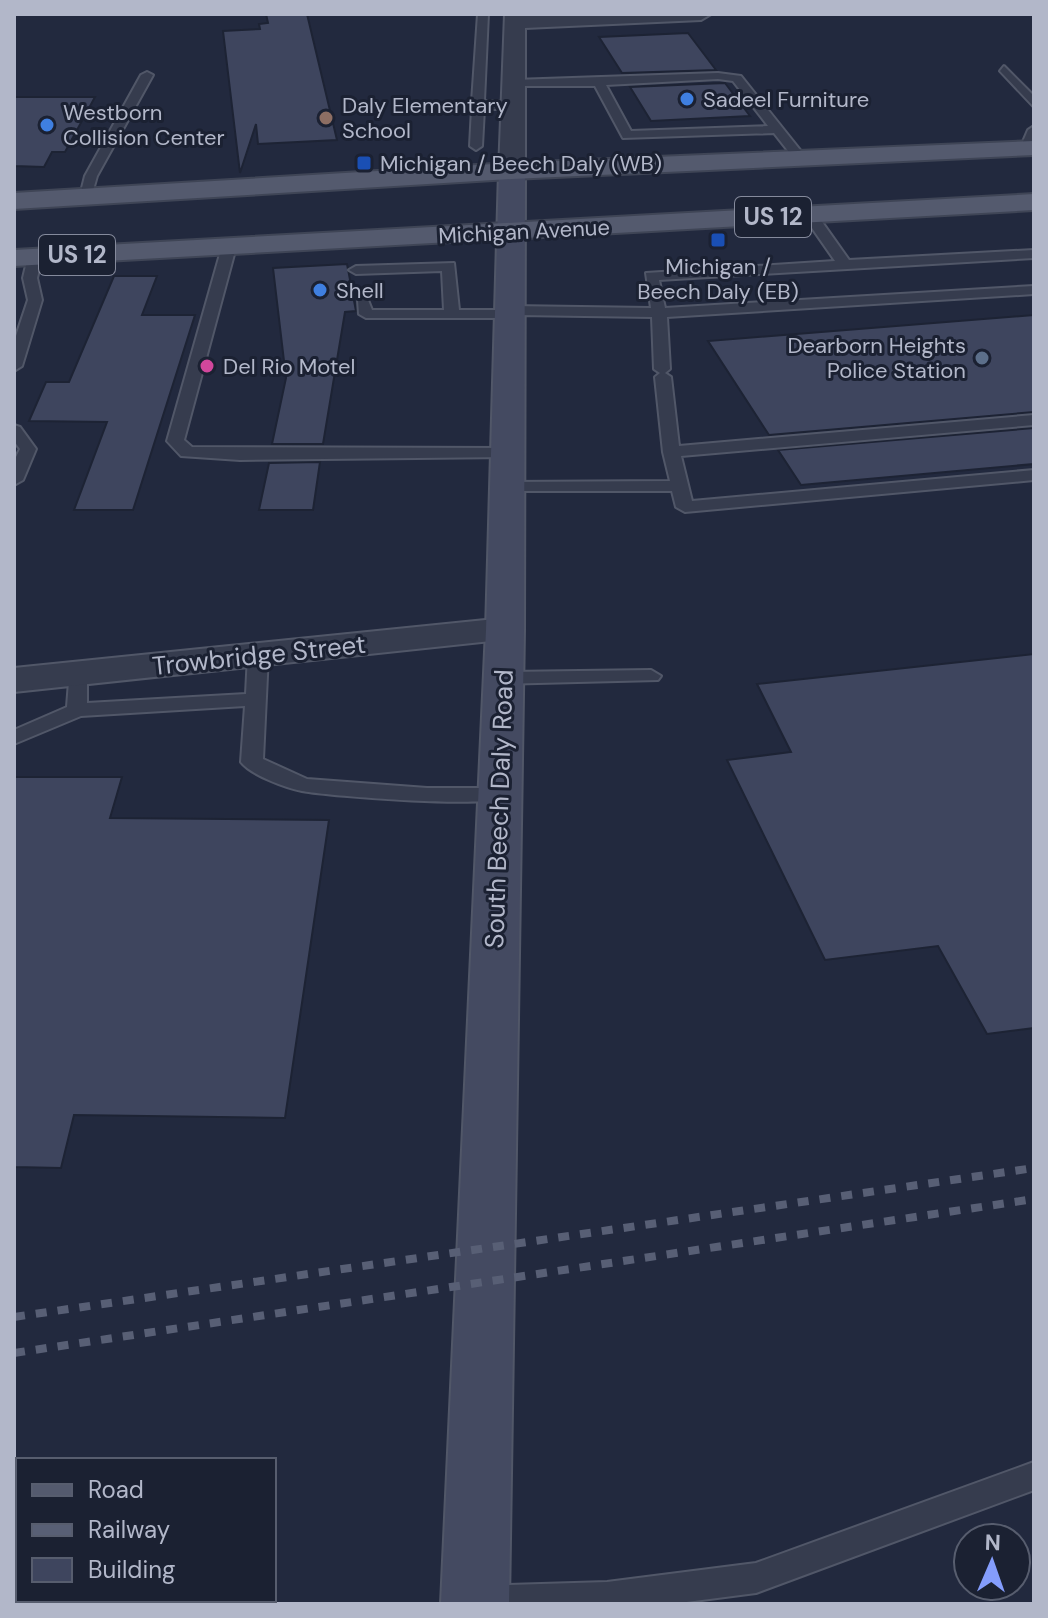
<svg xmlns="http://www.w3.org/2000/svg" width="1048" height="1618" viewBox="0 0 1048 1618" font-family="'DM Sans',sans-serif">
<style>
.building{fill:#3e455e;stroke:#1d2334;stroke-width:2}
.lines{fill:none;stroke-linecap:round;stroke-linejoin:round}
.service-casing{stroke:#515768;stroke-width:4}
.minor-casing{stroke:#515768;stroke-width:4}
.secondary-casing{stroke:#515768;stroke-width:4}
.primary-casing{stroke:#3f4556;stroke-width:4}
.service{fill:#363c4e;fill-rule:evenodd}
.minor{fill:#363c4e;fill-rule:evenodd}
.secondary{fill:#444a61;fill-rule:evenodd}
.primary{fill:#545a6e;fill-rule:evenodd}
.rail{stroke:#585f75;stroke-width:8;stroke-dasharray:11 11;stroke-linecap:butt}
.shop-dot{fill:#3f7fe0;stroke:#1b2132;stroke-width:3}
.education-dot{fill:#8d6e63;stroke:#1b2132;stroke-width:3}
.transit-dot{fill:#1a4fb4;stroke:#1b2132;stroke-width:3}
.service-dot{fill:#5c6f8a;stroke:#1b2132;stroke-width:3}
.hotel-dot{fill:#d1479c;stroke:#1b2132;stroke-width:3}
.labels{text-anchor:middle;stroke-width:6;stroke-linejoin:round;paint-order:stroke}
.far-poi-label{font-size:22px;fill:#b2b7c9;stroke:#1b2132;text-anchor:start}
.far-street-label{font-size:22px;fill:#b2b7c9;stroke:#1b2132}
.shield{fill:#1b2132;stroke:#858a9c;stroke-width:2}
.shield-label{font-size:24px;font-weight:bold;fill:#b2b7c9}
.street-label{font-size:26px;fill:#b2b7c9;stroke:#1b2132}
</style>
<rect width="100%" height="100%" fill="#22293e"/>
<g class="building">
<polygon points="266,14 307,14 337,140 258,144 256,124 240,173 223,31 260,29 259,24 268,23"/>
<polygon points="688,33 716,70 622,73 599,37"/>
<polygon points="725,83 750,116 651,121 630,87"/>
<polygon points="14,97 95,97 65,152 52,152 44,167 14,166"/>
<polygon points="347,264 356,311 345,312 323,444 272,444 286,378 273,268"/>
<polygon points="114,276 157,276 142,315 195,315 133,510 74,510 107,422 29,421 46,382 69,382"/>
<polygon points="1034,315 1034,412 769,435 708,341"/>
<polygon points="1034,428 1034,464 801,485 778,450"/>
<polygon points="320,462 313,510 259,510 269,463"/>
<polygon points="1034,654 1034,1028 987,1034 938,946 825,960 727,760 791,752 757,684"/>
<polygon points="14,777 122,777 110,818 329,820 285,1118 74,1115 61,1168 14,1167"/>
</g>
<g class="lines">
<g class="service-casing">
<g id="service">
<polygon points="478,14 488,14 484,101 513,101 519,105 513,109 484,109 482,146 476,150 470,146 472,108 469,105 472,102"/>
<polygon points="1004,66 1034,96 1034,107 1000,71"/>
<polygon points="147,72 153,75 97,176 91,197 79,200 85,176 141,75"/>
<path d="M718,73L741,76L804,155V161H796L774,133L623,138L595,86H514L508,83L514,80ZM718,79L733,81L768,126L631,131L606,85Z"/>
<polygon points="1034,126 1034,140 1029,148 1019,151 1028,130"/>
<polygon points="810,211 815,212 849,260 1034,250 1034,258 659,280 665,308 1034,286 1034,294 667,317 670,369 665,373 671,377 679,446 1034,415 1034,425 681,456 692,501 1034,470 1034,480 685,512 676,507 672,491 502,491 499,487 508,482 670,481 663,452 655,377 660,373 654,369 652,317 518,315 511,318 366,318 359,314 358,300 368,300 372,310 444,310 442,271 356,274 349,270 356,266 454,263 459,310 504,310 511,306 651,308 646,273 835,261 803,215"/>
<polygon points="229,243 236,247 184,440 192,447 508,448 514,449 514,457 240,460 181,456 167,441 222,247"/>
<polygon points="35,253 42,257 37,278 42,300 22,366 14,371 14,342 28,300 23,278 28,257"/>
<polygon points="14,425 20,427 36,449 23,480 14,485 14,461 20,449 14,441"/>
<path d="M258,649L268,655L263,759L307,779L427,788H499L510,795C498,810 329,796 302,791C286,788 251,775 241,762L245,706L81,716L14,744V730L67,707L70,669L77,667L87,673V703L246,694L248,655Z"/>
<polygon points="651,670 661,676 658,680 503,684 493,678 503,672"/>
<polygon points="1034,1462 1034,1490 756,1593 671,1604 464,1604 462,1601 467,1590 479,1586 607,1582 756,1563"/>
</g>
</g>
<g class="minor-casing">
<g id="minor">
<polygon points="505,14 525,15 711,14 701,20 525,28 525,171 512,179 499,171"/>
<polygon points="505,618 519,622 524,630 519,638 14,692 14,668"/>
</g>
</g>
<g class="secondary-casing">
<polygon id="secondary" points="512,163 525,171 524,630 509,1604 441,1604 486,630 499,171"/>
</g>
<g class="primary-casing">
<g id="primary">
<polygon points="1034,141 1034,155 512,179 14,209 14,193 512,163"/>
<polygon points="1034,194 1034,210 14,266 14,250"/>
</g>
</g>
<use href="#service" class="service"/>
<use href="#minor" class="minor"/>
<use href="#secondary" class="secondary"/>
<use href="#primary" class="primary"/>
<g class="rail">
<polyline points="14,1317 1034,1168"/>
<polyline points="14,1353 1034,1199"/>
</g>
</g>
<g class="shop-dot">
<circle cx="687" cy="99" r="8"/>
<circle cx="47" cy="125" r="8"/>
<circle cx="320" cy="290" r="8"/>
</g>
<circle class="education-dot" cx="326" cy="118" r="8"/>
<g class="transit-dot">
<rect x="356" y="155" width="16" height="16" rx="4"/>
<rect x="710" y="232" width="16" height="16" rx="4"/>
</g>
<circle class="service-dot" cx="982" cy="358" r="8"/>
<circle class="hotel-dot" cx="207" cy="366" r="8"/>
<g class="labels">
<g class="far-poi-label">
<text x="703" y="107">Sadeel Furniture</text>
<text x="342" y="113">Daly Elementary<tspan x="342" dy="25">School</tspan></text>
<text x="63" y="120">Westborn<tspan x="63" dy="25">Collision Center</tspan></text>
<text x="380" y="171">Michigan / Beech Daly (WB)</text>
<text x="718" y="274" text-anchor="middle">Michigan /<tspan x="718" dy="25">Beech Daly (EB)</tspan></text>
<text x="336" y="298">Shell</text>
<text x="966" y="353" text-anchor="end">Dearborn Heights<tspan x="966" dy="25">Police Station</tspan></text>
<text x="223" y="374">Del Rio Motel</text>
</g>
<g class="far-street-label">
<text transform="translate(524 231) rotate(-3)" y="8">Michigan Avenue</text>
</g>
<g class="shield">
<rect x="735" y="197" width="76" height="40" rx="6"/>
<rect x="39" y="235" width="76" height="40" rx="6"/>
</g>
<g class="shield-label">
<text x="773" y="225">US 12</text>
<text x="77" y="263">US 12</text>
</g>
<g class="street-label">
<text transform="translate(259 655) rotate(-6)" y="9">Trowbridge Street</text>
<text transform="translate(499 809) rotate(-88)" y="9">South Beech Daly Road</text>
</g>
</g>
<rect width="1048" height="1618" fill="none" stroke="#b2b7c9" stroke-width="32"/>
<rect x="16" y="1458" width="260" height="144" fill="#1b2132" stroke="#575d6e" stroke-width="2"/>
<rect x="32" y="1484" width="40" height="12" fill="#545a6e" stroke="#575d6e" stroke-width="2"/>
<text x="88" y="1498" font-size="24" fill="#b2b7c9">Road</text>
<rect x="32" y="1524" width="40" height="12" fill="#585f75" stroke="#575d6e" stroke-width="2"/>
<text x="88" y="1538" font-size="24" fill="#b2b7c9">Railway</text>
<rect x="32" y="1558" width="40" height="24" fill="#3e455e" stroke="#575d6e" stroke-width="2"/>
<text x="88" y="1578" font-size="24" fill="#b2b7c9">Building</text>
<g transform="translate(992 1562) rotate(2)"><circle r="38" fill="#1b2132" stroke="#575d6e" stroke-width="2"/>
<path d="M0-6L14 30L0 20L-14 30Z" fill="#849dfc"/>
<text y="-12" font-size="22" font-weight="bold" text-anchor="middle" fill="#b2b7c9">N</text>
</g>
</svg>
